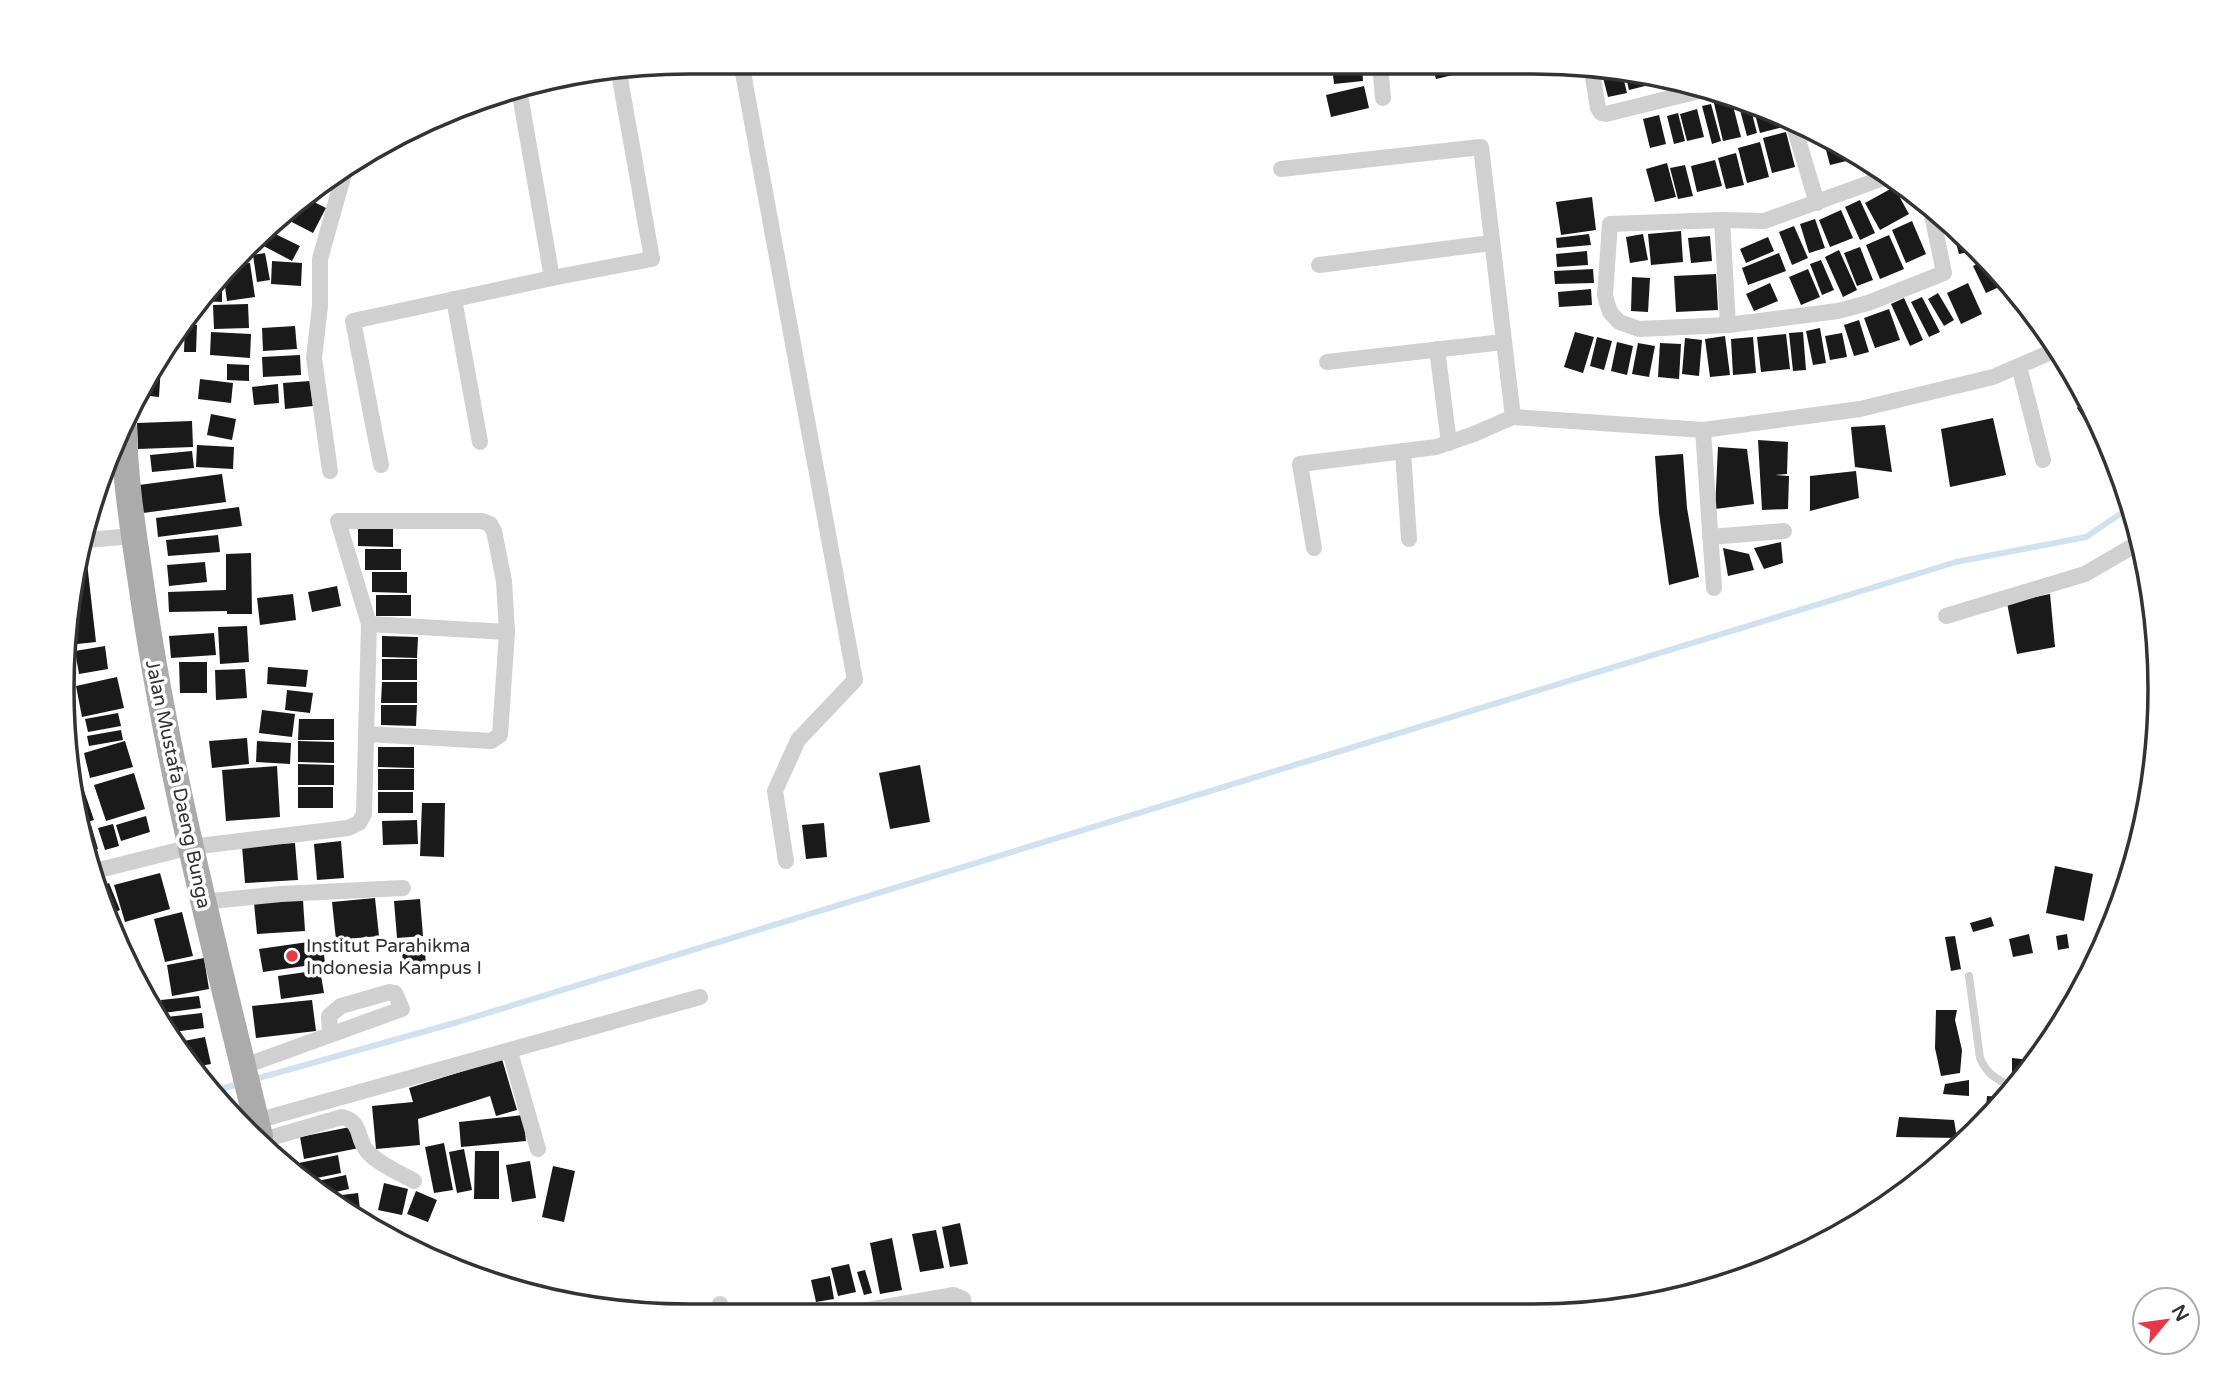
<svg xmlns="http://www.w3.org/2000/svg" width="2222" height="1377" viewBox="0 0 2222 1377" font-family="'Varela Round',sans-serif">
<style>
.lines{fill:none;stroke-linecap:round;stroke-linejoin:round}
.stream{stroke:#cfe2ee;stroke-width:6}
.building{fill:#1a1a1a}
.lane{stroke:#d0d0d0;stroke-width:8}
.street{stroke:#d0d0d0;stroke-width:16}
.primary{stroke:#ababab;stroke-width:26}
.poi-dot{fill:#e63946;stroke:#fff;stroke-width:2.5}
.labels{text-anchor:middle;stroke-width:7;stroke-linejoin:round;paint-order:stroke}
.street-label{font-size:19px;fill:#333;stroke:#fff}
.poi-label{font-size:19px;fill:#333;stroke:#fff;text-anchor:start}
.rim{fill:none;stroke:#333;stroke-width:3.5}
</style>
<rect width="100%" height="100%" fill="#fff"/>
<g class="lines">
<g class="stream">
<polyline points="252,1080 458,1022 1956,562 2086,537 2132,506"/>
<polyline points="217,1090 242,1083"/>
</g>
</g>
<g class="building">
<polygon points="1332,65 1362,65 1363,81 1334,84"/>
<polygon points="1432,66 1451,66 1453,75 1436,79"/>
<polygon points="1600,66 1621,68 1627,93 1608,97"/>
<polygon points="1624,69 1656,78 1657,83 1629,90"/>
<polygon points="1364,86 1369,108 1331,117 1326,95"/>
<polygon points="1726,96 1731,98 1741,137 1723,141 1713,99"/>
<polygon points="1737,99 1749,102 1757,133 1747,136"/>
<polygon points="1752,103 1773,109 1784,115 1787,126 1760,133"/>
<polygon points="1711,104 1721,141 1712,144 1702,106"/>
<polygon points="1697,109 1704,137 1687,141 1680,114"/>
<polygon points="1678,113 1685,141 1674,144 1667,116"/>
<polygon points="1659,115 1666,144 1650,148 1643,119"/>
<polygon points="1786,132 1795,167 1772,173 1763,138"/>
<polygon points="1829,141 1835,144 1859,158 1830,165 1824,142"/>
<polygon points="1760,142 1769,177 1747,183 1738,148"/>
<polygon points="1736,153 1744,185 1726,189 1718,158"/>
<polygon points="1715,160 1722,186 1697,192 1691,166"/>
<polygon points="1667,163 1676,197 1655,202 1646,169"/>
<polygon points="1685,165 1693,196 1678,199 1670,168"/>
<polygon points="1894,187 1909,214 1880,230 1865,203"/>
<polygon points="302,196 326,208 313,233 286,219 292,207"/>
<polygon points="1592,197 1596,230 1561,235 1556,202"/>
<polygon points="1860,200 1875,233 1860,240 1845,207"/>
<polygon points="1841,210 1853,238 1830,247 1819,220"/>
<polygon points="1815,219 1825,248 1809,253 1800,224"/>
<polygon points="1912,221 1926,254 1906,263 1892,230"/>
<polygon points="1794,226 1808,258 1792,265 1779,232"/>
<polygon points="269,231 300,246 292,261 258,243"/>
<polygon points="1681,231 1683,262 1651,265 1648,234"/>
<polygon points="1589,234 1591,245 1557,248 1556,238"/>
<polygon points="1643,234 1648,260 1630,263 1626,237"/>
<polygon points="1889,235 1904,269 1880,279 1866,245"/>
<polygon points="1710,236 1712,261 1691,263 1688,238"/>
<polygon points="1768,237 1774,251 1746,263 1740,249"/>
<polygon points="1968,240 1978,250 1959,254 1956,243"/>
<polygon points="1860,247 1873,280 1857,286 1844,253"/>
<polygon points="1839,250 1857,290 1843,297 1825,257"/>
<polygon points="1587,251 1588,265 1557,267 1556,254"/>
<polygon points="265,253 270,280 257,282 253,255"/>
<polygon points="1779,253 1786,271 1748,285 1742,268"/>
<polygon points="1988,259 2003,273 2008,283 1986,293 1973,266"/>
<polygon points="1821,260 1834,290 1822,295 1810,264"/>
<polygon points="272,261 302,263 301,286 271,284"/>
<polygon points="250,263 255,297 227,301 224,279 238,264"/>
<polygon points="1593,269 1594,283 1555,284 1554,271"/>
<polygon points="1808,269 1820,297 1801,305 1789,277"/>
<polygon points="1716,274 1718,310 1676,312 1674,276"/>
<polygon points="1632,277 1650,278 1648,312 1631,311"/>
<polygon points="222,281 222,302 203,301 205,299"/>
<polygon points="1770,283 1778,301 1754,311 1746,294"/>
<polygon points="1968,283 1982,314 1961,324 1947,293"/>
<polygon points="1591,289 1592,305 1559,307 1558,292"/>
<polygon points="1938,293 1954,320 1944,326 1928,299"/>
<polygon points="1922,297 1940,332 1929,337 1911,302"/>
<polygon points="1904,298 1923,340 1910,346 1891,304"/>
<polygon points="248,304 249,328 214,329 213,305"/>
<polygon points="1889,309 1900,340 1875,348 1864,318"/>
<polygon points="1859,320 1869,352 1854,356 1844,325"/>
<polygon points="185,324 197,325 196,352 184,352"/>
<polygon points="295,326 297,349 263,351 262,328"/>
<polygon points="1820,328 1826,363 1813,365 1806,331"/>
<polygon points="178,329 176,347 164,346 167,340"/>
<polygon points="211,332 251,334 250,358 210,355"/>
<polygon points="1575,332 1594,337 1583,373 1564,367"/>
<polygon points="1803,332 1806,370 1793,371 1789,333"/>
<polygon points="1842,333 1847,357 1830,360 1825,336"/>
<polygon points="1786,334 1790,369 1761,372 1757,337"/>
<polygon points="1725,336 1730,375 1710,377 1705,339"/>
<polygon points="1597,337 1612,341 1604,370 1590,366"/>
<polygon points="1753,337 1756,373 1733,375 1731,339"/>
<polygon points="1685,338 1702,340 1699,376 1682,374"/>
<polygon points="1617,342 1633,346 1627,375 1611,371"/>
<polygon points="1638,343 1655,346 1649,377 1632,374"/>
<polygon points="1660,343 1681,344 1679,379 1658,377"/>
<polygon points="300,355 301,375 263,377 262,357"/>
<polygon points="155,364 161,365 159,397 140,395"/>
<polygon points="227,364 249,365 249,381 227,380"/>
<polygon points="200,379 233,383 231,403 198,399"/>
<polygon points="310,381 313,406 285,409 283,383"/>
<polygon points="278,384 279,403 254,405 252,387"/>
<polygon points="2087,398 2100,427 2093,433 2077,408"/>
<polygon points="211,414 236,419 232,440 207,435"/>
<polygon points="1993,418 2006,475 1950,487 1941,429"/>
<polygon points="192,421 193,447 138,449 137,423"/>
<polygon points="1885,425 1892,472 1855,467 1851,427"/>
<polygon points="1758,440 1788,442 1787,474 1775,475 1789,476 1788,509 1762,510"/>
<polygon points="197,445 234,447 233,469 196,467"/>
<polygon points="1718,447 1747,449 1754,504 1715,509"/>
<polygon points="192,451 194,468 152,472 150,455"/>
<polygon points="1683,454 1687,508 1699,577 1669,585 1659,513 1655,456"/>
<polygon points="1856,471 1859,498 1810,511 1810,476"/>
<polygon points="222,474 226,502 143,513 139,485"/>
<polygon points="239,507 242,526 158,537 156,518"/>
<polygon points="358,526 393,526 393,547 358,546"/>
<polygon points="218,535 220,552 168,556 166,540"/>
<polygon points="1781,542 1783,563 1764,569 1754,548"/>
<polygon points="85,545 96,642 68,645"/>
<polygon points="1723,548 1749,554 1754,570 1728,576"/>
<rect x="365" y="549" width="36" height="21"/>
<polygon points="251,553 252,614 227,614 227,611 169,612 168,592 226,590 226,554"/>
<polygon points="205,562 207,582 169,586 167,565"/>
<polygon points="372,572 407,572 407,593 372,592"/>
<polygon points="337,586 341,606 312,612 308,592"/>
<polygon points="293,594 296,620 260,625 257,598"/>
<polygon points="2050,594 2055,647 2017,654 2007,603"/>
<rect x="376" y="595" width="35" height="21"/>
<polygon points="247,626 249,662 220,664 218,627"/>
<polygon points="214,633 216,655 171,658 169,636"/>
<polygon points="382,636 418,637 417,658 382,657"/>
<polygon points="105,646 108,669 79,674 75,651"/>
<rect x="382" y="659" width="35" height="21"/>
<polygon points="179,662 207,662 207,693 180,693"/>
<polygon points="268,667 308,670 306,687 267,684"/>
<polygon points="245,669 247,698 216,700 215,670"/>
<polygon points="117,677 124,708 82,717 76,686"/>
<polygon points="382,682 417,682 417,703 381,703"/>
<polygon points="287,690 313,693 310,713 285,710"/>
<polygon points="381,705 417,705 416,726 381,725"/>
<polygon points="262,710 295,714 292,737 259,733"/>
<polygon points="118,713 121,726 88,732 85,719"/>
<polygon points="299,719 334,719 334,740 298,740"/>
<polygon points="121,730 123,740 89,746 87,736"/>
<polygon points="247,738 249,764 212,768 209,741"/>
<polygon points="70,740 81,770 75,772"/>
<polygon points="125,741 133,767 90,778 84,753"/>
<polygon points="257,741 291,743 290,764 256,762"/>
<polygon points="298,741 334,742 334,763 298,762"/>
<polygon points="378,747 414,747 414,768 378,767"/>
<polygon points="298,764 334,765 334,785 298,785"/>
<polygon points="920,765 930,822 890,829 879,773"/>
<polygon points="277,766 280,817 226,821 222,770"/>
<rect x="378" y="769" width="36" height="21"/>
<polygon points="134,773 145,809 106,821 94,785"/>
<polygon points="80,779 94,820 84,823 76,780"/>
<rect x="298" y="787" width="35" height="21"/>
<rect x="378" y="792" width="35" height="21"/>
<polygon points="422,803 445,803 444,857 420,856"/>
<polygon points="146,816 150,832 121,841 116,825"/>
<polygon points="417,820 418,844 383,845 382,821"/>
<polygon points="824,823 827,857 806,859 802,825"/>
<polygon points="113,824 119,846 105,850 98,828"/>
<polygon points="91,825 98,849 88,852 84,827"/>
<polygon points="341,841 344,878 317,880 314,844"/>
<polygon points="295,843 298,880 245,883 242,846"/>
<polygon points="2055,866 2093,874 2084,921 2046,913"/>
<polygon points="160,873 170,909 125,922 114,885"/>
<polygon points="109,883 120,910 107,915 94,889"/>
<polygon points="375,898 379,936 336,940 332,902"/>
<polygon points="420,899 423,936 397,938 394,901"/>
<polygon points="303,900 305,931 257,934 254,903"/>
<polygon points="182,912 193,956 165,962 154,919"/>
<polygon points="1991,917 1994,926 1973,932 1970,923"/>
<polygon points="2029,934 2033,953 2013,957 2009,939"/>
<polygon points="2067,934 2069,948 2058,950 2056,936"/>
<polygon points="1955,936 1961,969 1951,971 1945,937"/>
<polygon points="322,940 325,963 263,972 259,949"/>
<polygon points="425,945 426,972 403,973 402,946"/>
<polygon points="204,958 209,989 172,996 167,965"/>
<polygon points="320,970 324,993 281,999 278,976"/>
<polygon points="199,996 201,1008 163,1013 161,1000"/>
<polygon points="312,1000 316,1031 256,1038 252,1006"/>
<polygon points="1936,1010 1957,1010 1955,1020 1962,1050 1960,1073 1941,1076 1935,1048"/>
<polygon points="202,1013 204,1028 165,1033 158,1018"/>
<polygon points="205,1037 211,1064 195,1067 173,1043"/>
<polygon points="2012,1058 2030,1060 2029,1072 2012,1074"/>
<polygon points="502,1059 517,1110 496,1116 490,1096 418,1119 420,1145 376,1149 372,1106 413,1102 409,1088"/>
<polygon points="1969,1080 1969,1096 1943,1094 1945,1084"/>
<polygon points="1987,1096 2001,1097 2001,1102 1994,1110 1986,1109"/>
<polygon points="523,1115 526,1141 461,1147 459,1122"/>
<polygon points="1899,1117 1954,1120 1957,1138 1896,1137"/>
<polygon points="355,1126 359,1148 304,1159 300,1137"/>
<polygon points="444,1143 453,1190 434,1193 425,1147"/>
<polygon points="464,1149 472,1190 457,1193 449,1152"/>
<polygon points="475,1151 499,1151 499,1199 474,1199"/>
<polygon points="338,1155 341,1173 302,1181 290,1168 289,1165"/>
<polygon points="530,1161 536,1198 512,1202 506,1165"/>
<polygon points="553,1166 575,1171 564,1222 542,1217"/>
<polygon points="346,1175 349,1189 323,1195 308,1187 308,1183"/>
<polygon points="384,1183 408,1189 402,1215 378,1210"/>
<polygon points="416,1191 437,1200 428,1222 407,1214"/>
<polygon points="358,1193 361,1217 326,1197"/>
<polygon points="960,1223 968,1264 950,1267 942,1227"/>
<polygon points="936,1230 944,1268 920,1272 912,1234"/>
<polygon points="892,1238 902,1290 880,1294 870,1243"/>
<polygon points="397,1239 415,1241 414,1248 407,1244"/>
<polygon points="849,1264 856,1292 838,1296 831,1268"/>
<polygon points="865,1270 872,1293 864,1295 857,1272"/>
<polygon points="830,1276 834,1299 816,1302 811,1280"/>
<polygon points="957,1303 959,1312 938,1312 937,1307"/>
<polygon points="796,1304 797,1311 765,1311 764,1310"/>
</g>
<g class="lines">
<path class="lane" d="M1969,976L1980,1058C1987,1075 1998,1080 2014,1088"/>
<g class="street">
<polyline points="741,62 855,680 798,740 775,791 786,861"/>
<polyline points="1380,65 1383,98"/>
<polyline points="1591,66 1598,108 1601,113 1606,114 1703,90"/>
<polyline points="519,89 552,278"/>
<polyline points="1792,120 1817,203"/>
<polyline points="1281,169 1481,147 1513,417 1703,430 1860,409 1993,377 2058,349"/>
<polyline points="1889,176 1764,221 1722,220 1610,224 1605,295 1607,303 1610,312 1619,322 1639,329 1728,325 1838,311 1868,303 1944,273 1930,205"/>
<polyline points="1722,220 1728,325"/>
<polyline points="1319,265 1491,243"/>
<polyline points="454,299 480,442"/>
<polyline points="1437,349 1449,443"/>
<polyline points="1327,362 1503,342"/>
<polyline points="2019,366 2043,460"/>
<polyline points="1703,430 1714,588"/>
<polyline points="1403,451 1409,539"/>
<polyline points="381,465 353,321 552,278 652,259 619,73"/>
<polyline points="330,471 314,358 320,306 320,259 345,170"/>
<polyline points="1710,537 1784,531"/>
<polyline points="86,540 134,536"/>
<polyline points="1314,548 1300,464 1436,447 1474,434 1513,417"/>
<polyline points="1946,616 2085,574 2140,542"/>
<polyline points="369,624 507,632"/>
<polyline points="91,872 191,847 348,828 359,823 364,814 369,624 338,521 482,521 490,524 494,531 504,581 507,632 500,735 491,741 367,734"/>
<polyline points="203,902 281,894 403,888"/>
<polyline points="510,1052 538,1149"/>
<polyline points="244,1066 402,1009 395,993 390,992 341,1006 329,1016 330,1034"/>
<polyline points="256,1121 700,997"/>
<path d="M263,1140L342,1117C363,1122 356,1139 367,1151C378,1164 400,1173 414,1181"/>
<polyline points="720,1304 720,1311"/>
<polyline points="862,1311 954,1295 963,1299 965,1312"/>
</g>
<path class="primary" d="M124,428C125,485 135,541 143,597C170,779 217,957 260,1136"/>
</g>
<circle class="poi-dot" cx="292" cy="956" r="7"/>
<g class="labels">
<g class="street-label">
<text transform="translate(179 784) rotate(78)" y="7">Jalan Mustafa Daeng Bunga</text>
</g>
<g class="poi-label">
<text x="306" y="952">Institut Parahikma<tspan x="306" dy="22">Indonesia Kampus I</tspan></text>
</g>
</g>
<path d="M0 0H2222V1377H0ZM689 74H1533A615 615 0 0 1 2148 689V689A615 615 0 0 1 1533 1304H689A615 615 0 0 1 74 689V689A615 615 0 0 1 689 74Z" fill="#fff" fill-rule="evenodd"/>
<path class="rim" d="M689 74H1533A615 615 0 0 1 2148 689V689A615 615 0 0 1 1533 1304H689A615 615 0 0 1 74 689V689A615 615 0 0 1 689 74Z"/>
<g transform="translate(2166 1321) rotate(61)"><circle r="33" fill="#ffffff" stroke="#adadad" stroke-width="2"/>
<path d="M0-5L12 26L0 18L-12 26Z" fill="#e63946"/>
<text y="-10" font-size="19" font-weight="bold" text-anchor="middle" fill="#333333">N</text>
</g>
</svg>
